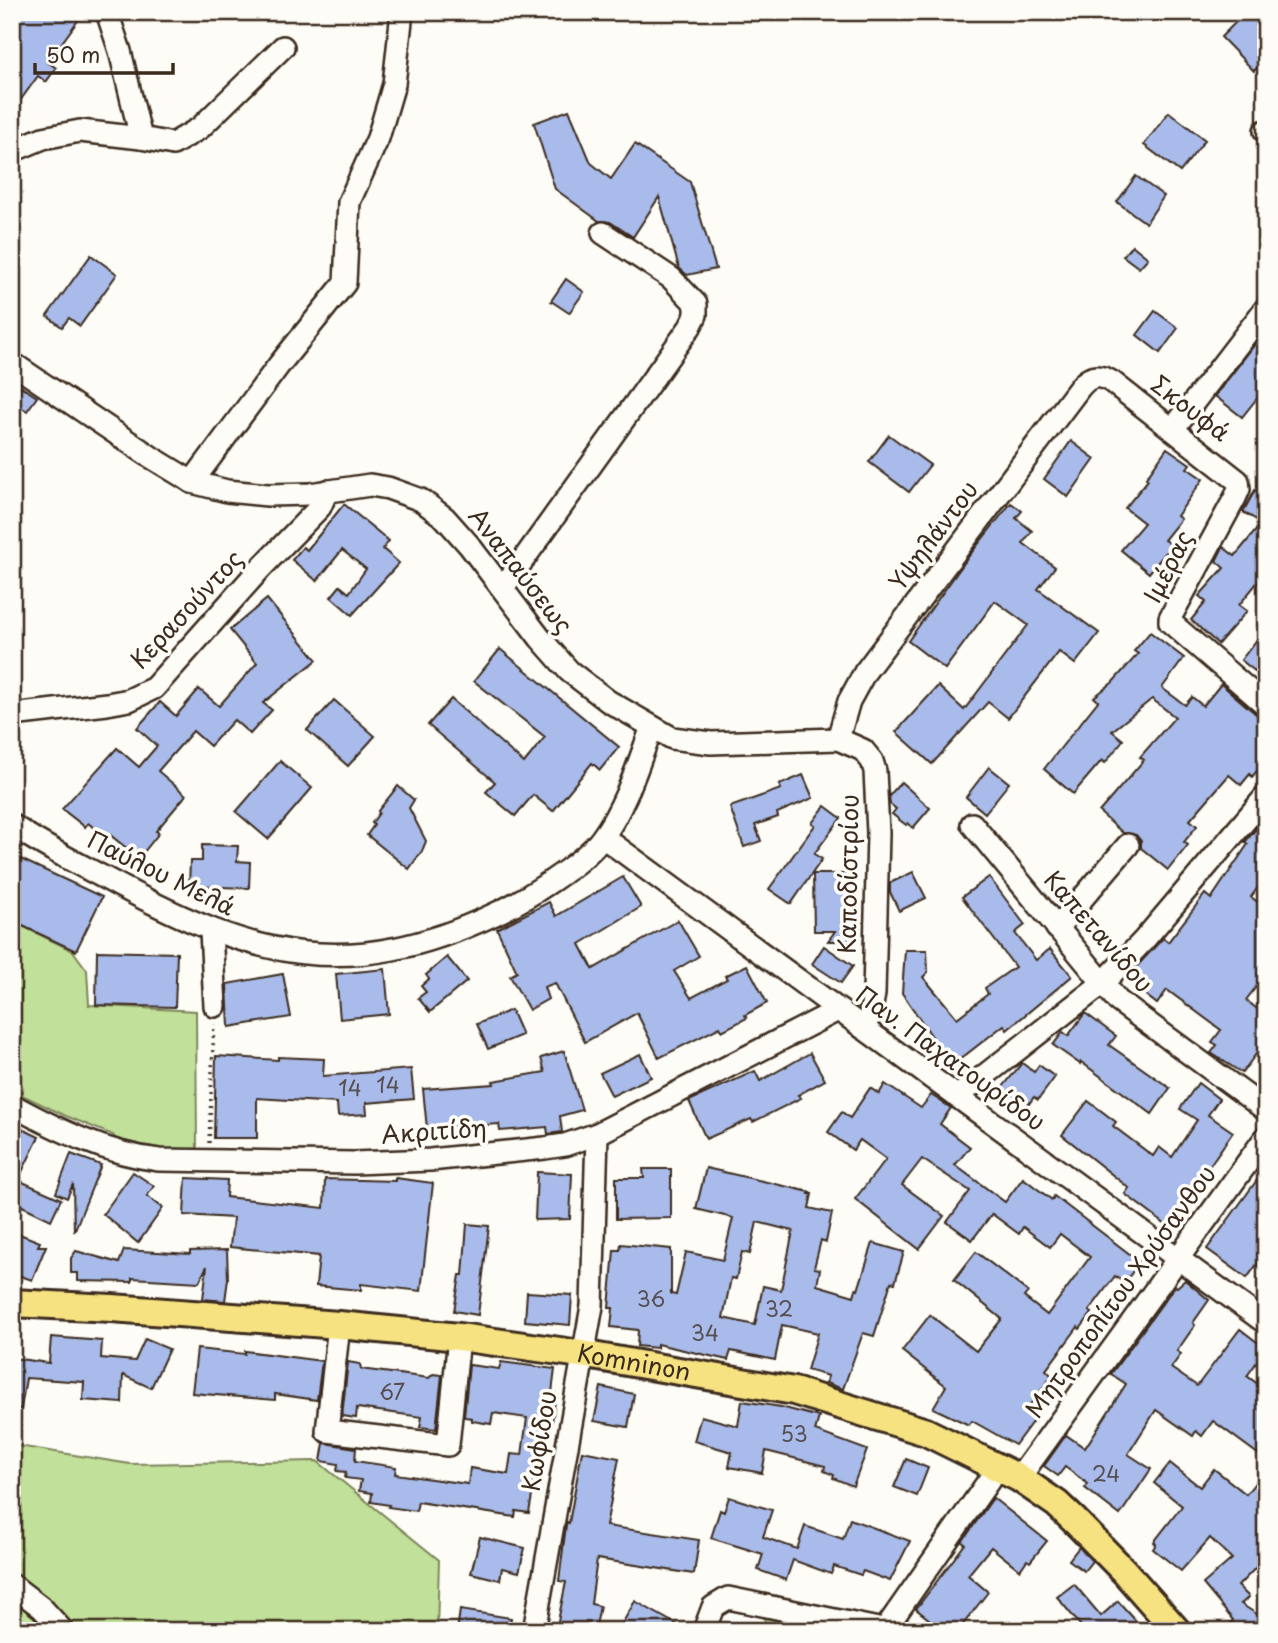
<svg xmlns="http://www.w3.org/2000/svg" width="1278" height="1643" viewBox="0 0 1278 1643" font-family="'Playpen Sans',sans-serif">
<style>
.green{fill:#c1e099;stroke:#7e855c;stroke-width:2}
.building{fill:#a9bbea;stroke:#3b2a1e;stroke-width:2;fill-rule:evenodd}
.lines{fill:none;stroke-linecap:round;stroke-linejoin:round}
.minor-casing{stroke:#3b2a1e;stroke-width:26}
.major-casing{stroke:#3b2a1e;stroke-width:32}
.path{stroke:#3b2a1e;stroke-width:3.5;stroke-dasharray:2 5;stroke-linecap:butt}
.minor{stroke:#fdfcf7;stroke-width:21}
.major{stroke:#f7e281;stroke-width:26}
.labels{text-anchor:middle;stroke-width:7;stroke-linejoin:round;paint-order:stroke}
.number-label{font-size:21px;fill:#564e51}
.street-label{font-size:24px;fill:#3b2a1e;stroke:#fdfcf7}
</style>
<rect width="100%" height="100%" fill="#fdfcf7"/>
<filter id="ink" filterUnits="userSpaceOnUse"><feTurbulence type="fractalNoise" baseFrequency=".0143" numOctaves="2"/><feDisplacementMap in="SourceGraphic" scale="14" xChannelSelector="R" yChannelSelector="G"/><feConvolveMatrix kernelMatrix="1 2 1 2 8 2 1 2 1" color-interpolation-filters="sRGB"/></filter>
<g filter="url(#ink)">
<g class="green">
<polygon points="12,921 73,951 87,970 89,1005 196,1011 197,1150 164,1150 116,1139 113,1135 66,1116 22,1095 23,1088 12,1065"/>
<polygon points="12,1445 130,1464 317,1461 439,1560 437,1631 12,1631"/>
<polygon points="765,1616 838,1631 764,1631"/>
</g>
<g class="building">
<polygon points="12,12 84,12 48,62 56,68 46,82 38,76 12,112"/>
<polygon points="1244,14 1250,20 1256,14 1266,24 1266,59 1254,71 1221,37"/>
<polygon points="569,110 591,163 611,179 635,144 690,182 716,269 687,275 679,268 659,197 633,237 610,222 599,221 555,189 534,123"/>
<polygon points="1169,112 1205,140 1180,172 1144,145"/>
<polygon points="1136,176 1164,196 1146,223 1117,202"/>
<polygon points="1132,245 1148,258 1139,268 1123,256"/>
<polygon points="91,255 117,274 80,326 69,318 62,327 47,316"/>
<polygon points="566,279 584,292 569,313 551,301"/>
<polygon points="1155,311 1178,328 1160,353 1137,335"/>
<polygon points="1266,330 1266,387 1242,417 1215,396"/>
<polygon points="20,386 37,397 27,411 12,401"/>
<polygon points="889,435 930,465 909,492 869,462"/>
<polygon points="1071,441 1095,459 1068,497 1044,479"/>
<polygon points="1167,448 1190,464 1187,468 1203,479 1177,516 1181,519 1164,540 1172,545 1149,573 1121,550 1144,523 1125,508 1148,480 1146,478"/>
<polygon points="1255,490 1266,496 1266,572 1239,605 1247,611 1218,644 1191,620 1206,602 1199,596 1224,568 1216,561 1223,547 1235,556 1262,523 1243,512"/>
<polygon points="1011,503 1022,511 1016,518 1032,531 1023,543 1055,567 1038,589 1099,633 1075,664 1059,652 1008,718 988,702 932,764 896,732 938,686 964,710 1028,625 995,601 945,669 908,641 969,556"/>
<polygon points="344,504 389,541 383,549 399,563 352,615 331,597 340,586 349,593 366,569 342,550 317,581 292,560 303,547 307,550"/>
<polygon points="267,599 317,660 263,703 272,710 250,734 234,720 210,746 193,731 158,771 186,795 156,831 159,833 139,858 110,835 107,839 88,823 85,827 62,809 117,748 139,767 157,746 137,728 160,702 176,716 199,689 219,706 257,663 230,630"/>
<polygon points="1266,628 1266,680 1241,660"/>
<polygon points="1150,632 1184,658 1162,688 1185,705 1192,697 1203,706 1221,684 1257,715 1266,719 1266,760 1252,777 1250,774 1241,785 1229,775 1190,820 1197,826 1184,842 1188,845 1168,870 1141,848 1141,841 1136,835 1123,833 1099,812 1144,760 1140,757 1175,717 1152,699 1112,731 1123,740 1105,763 1102,760 1073,794 1044,769 1098,701 1094,697 1112,683 1138,654 1134,651"/>
<polygon points="500,649 619,747 600,770 592,763 553,811 533,795 515,816 486,792 495,782 428,725 451,699 524,763 545,737 474,681"/>
<polygon points="334,700 375,736 348,766 307,730"/>
<polygon points="280,761 312,788 268,839 236,812"/>
<polygon points="989,767 1009,783 985,813 966,797"/>
<polygon points="803,775 813,798 777,813 778,817 755,825 761,841 744,847 730,807 781,789 779,785"/>
<polygon points="901,782 930,808 913,828 908,823 906,825 892,814 896,809 890,804 889,796"/>
<polygon points="398,786 414,800 409,808 426,841 422,851 409,869 367,835 374,825 372,823 379,813 378,811"/>
<polygon points="825,806 841,818 814,854 822,859 791,904 769,889 815,825 812,823"/>
<polygon points="1266,817 1266,876 1251,897 1266,908 1266,974 1246,1000 1266,1016 1266,1059 1256,1054 1242,1073 1211,1053 1217,1045 1212,1042 1221,1030 1167,990 1157,1004 1125,979 1163,938 1168,942 1205,894 1211,899 1248,844 1245,842"/>
<polygon points="202,845 238,846 237,861 250,862 249,888 189,886 190,861 202,861"/>
<polygon points="12,855 102,897 76,951 12,921"/>
<polygon points="913,872 926,898 899,911 890,892 890,883"/>
<polygon points="813,874 853,874 854,941 828,941 835,931 814,931"/>
<polygon points="623,877 641,907 580,944 593,969 678,920 699,956 674,971 691,998 727,979 725,976 747,965 767,1003 745,1015 747,1018 722,1031 720,1027 659,1058 637,1013 585,1042 555,983 544,987 548,999 529,1010 510,976 517,972 497,929 549,902 556,916"/>
<polygon points="989,877 1025,925 1015,933 1036,960 1050,949 1072,976 1007,1030 1004,1025 950,1067 929,1041 933,1038 902,993 905,950 927,950 928,972 923,977 957,1018 988,994 985,988 1015,967 962,897"/>
<polygon points="824,946 853,966 841,983 812,964"/>
<polygon points="97,951 177,953 175,1007 96,1005"/>
<polygon points="447,957 467,981 430,1012 418,998 426,992 421,986 429,979 426,975"/>
<polygon points="385,969 389,1014 340,1019 336,974"/>
<polygon points="283,974 291,1017 229,1027 227,984"/>
<polygon points="511,1010 522,1035 488,1049 477,1024"/>
<polygon points="1085,1013 1116,1036 1109,1045 1170,1088 1152,1114 1081,1062 1080,1064 1053,1045 1063,1032 1068,1036"/>
<polygon points="564,1051 582,1110 560,1116 562,1132 548,1134 547,1127 500,1131 499,1124 427,1129 423,1089 494,1084 493,1081 545,1072 541,1058"/>
<polygon points="810,1053 825,1080 798,1095 801,1098 753,1122 751,1119 706,1139 689,1101 755,1071 760,1081"/>
<polygon points="640,1054 651,1077 612,1096 600,1073"/>
<polygon points="216,1056 278,1060 278,1057 324,1059 323,1076 411,1069 414,1099 366,1103 367,1114 338,1116 337,1103 257,1098 257,1138 214,1138"/>
<polygon points="1022,1063 1034,1072 1039,1065 1055,1077 1038,1100 1034,1097 1020,1116 995,1097"/>
<polygon points="1198,1083 1219,1099 1208,1115 1233,1132 1201,1178 1205,1181 1170,1228 1125,1194 1129,1188 1062,1135 1088,1101 1116,1122 1113,1126 1153,1156 1159,1147 1172,1157 1197,1120 1180,1109"/>
<polygon points="885,1084 921,1108 931,1095 951,1108 940,1124 970,1147 955,1165 1005,1202 1023,1178 1052,1200 1054,1196 1140,1262 1124,1283 1115,1276 1089,1311 1092,1313 1080,1329 1078,1327 1046,1370 1052,1376 1025,1411 1035,1418 1015,1445 972,1421 969,1425 933,1408 946,1386 902,1351 930,1315 976,1351 1002,1319 954,1280 976,1252 1028,1292 1024,1297 1047,1315 1090,1257 1060,1234 1050,1247 1023,1227 1019,1234 992,1214 972,1240 947,1222 970,1191 922,1159 902,1185 944,1216 919,1249 855,1199 886,1159 860,1140 853,1150 828,1132 842,1112 850,1118 870,1088 879,1094"/>
<polygon points="12,1124 39,1137 18,1180 61,1199 51,1220 12,1201"/>
<polygon points="71,1154 101,1165 74,1232 73,1184 67,1198 56,1193"/>
<path d="M706,1168L810,1192L809,1194H812L809,1208L832,1213L826,1242L821,1240L814,1268L820,1269L817,1285L854,1296L856,1289L858,1290L873,1243L904,1252L895,1283L891,1282L874,1336L863,1333L843,1389L826,1383L828,1376L807,1370L818,1333L782,1325L775,1360L731,1351L728,1360L657,1344V1348L637,1346L638,1330L611,1327L613,1308H609L614,1250H620L621,1244L671,1249V1294L676,1295L686,1252L723,1260L733,1218L696,1209ZM757,1222L793,1231L781,1290L763,1286L755,1325L723,1318L731,1278L736,1279L742,1252L750,1254Z"/>
<polygon points="643,1169 671,1169 671,1218 616,1219 616,1178 644,1178"/>
<polygon points="133,1172 154,1186 147,1196 163,1208 138,1243 103,1214"/>
<polygon points="537,1172 572,1174 570,1219 535,1220"/>
<polygon points="186,1178 227,1180 226,1197 324,1208 325,1179 395,1181 395,1178 433,1183 421,1291 361,1284 361,1290 316,1286 319,1256 230,1247 233,1218 184,1215"/>
<polygon points="1257,1180 1266,1186 1266,1252 1247,1278 1207,1249"/>
<polygon points="467,1224 489,1226 478,1315 454,1311 460,1275 463,1275"/>
<polygon points="12,1231 40,1242 38,1246 46,1246 32,1280 12,1273"/>
<polygon points="124,1250 190,1254 190,1251 227,1250 228,1279 225,1301 203,1299 207,1266 199,1282 132,1278 132,1282 78,1281 78,1273 71,1273 71,1258 76,1251 119,1263"/>
<polygon points="1185,1280 1209,1300 1193,1323 1195,1325 1177,1351 1181,1354 1171,1368 1197,1386 1240,1329 1266,1349 1247,1376 1266,1390 1266,1460 1213,1421 1202,1436 1196,1431 1193,1436 1156,1410 1128,1454 1151,1469 1120,1515 1085,1488 1088,1484 1065,1467 1058,1476 1044,1466 1066,1435 1085,1448 1126,1384 1111,1374 1175,1286 1177,1287"/>
<polygon points="527,1292 572,1295 570,1325 525,1321"/>
<polygon points="51,1337 102,1341 101,1358 135,1361 145,1339 169,1349 151,1388 123,1375 122,1403 83,1400 84,1382 26,1378 21,1409 12,1408 12,1358 49,1363"/>
<polygon points="197,1349 245,1354 245,1351 322,1361 317,1400 275,1394 275,1400 192,1393"/>
<polygon points="348,1362 360,1364 361,1369 429,1378 433,1374 442,1375 436,1429 420,1427 422,1417 357,1408 356,1418 342,1416"/>
<polygon points="501,1362 555,1369 552,1393 556,1394 552,1422 545,1421 529,1513 516,1511 515,1517 418,1502 416,1511 388,1507 389,1505 371,1502 372,1493 359,1491 361,1480 345,1478 346,1472 337,1471 338,1464 321,1461 324,1443 356,1448 355,1461 396,1467 395,1474 468,1484 470,1468 508,1474 511,1454 522,1455 527,1418 493,1413 491,1424 472,1421 472,1418 464,1417 469,1365 499,1369"/>
<polygon points="601,1387 634,1394 628,1427 594,1421"/>
<polygon points="742,1401 781,1407 819,1417 815,1431 867,1450 853,1486 833,1478 834,1475 824,1471 825,1466 766,1451 762,1473 729,1467 732,1452 694,1441 701,1416 738,1426"/>
<polygon points="582,1451 619,1458 606,1526 699,1540 694,1574 597,1559 591,1604 600,1606 595,1631 578,1631 557,1626 566,1582 559,1581 566,1525 567,1522 569,1523"/>
<polygon points="906,1459 928,1468 917,1496 894,1487"/>
<polygon points="1170,1463 1200,1487 1214,1469 1246,1494 1266,1469 1266,1557 1238,1586 1249,1597 1241,1604 1266,1620 1266,1631 1225,1631 1233,1620 1203,1584 1232,1559 1210,1538 1181,1571 1153,1549 1156,1544 1154,1542 1182,1506 1154,1483"/>
<polygon points="729,1497 772,1510 763,1537 797,1549 805,1526 843,1539 850,1519 910,1541 890,1581 863,1571 861,1575 834,1566 831,1574 793,1560 786,1580 758,1570 763,1554 711,1538 720,1510 724,1512"/>
<polygon points="993,1498 1047,1541 1030,1562 1027,1560 1020,1570 991,1547 968,1575 988,1592 958,1631 944,1631 916,1609 965,1544 962,1542"/>
<polygon points="480,1537 525,1548 519,1572 502,1568 500,1580 471,1573"/>
<polygon points="1079,1547 1092,1561 1084,1571 1069,1560"/>
<polygon points="1074,1584 1101,1616 1118,1601 1145,1631 1085,1631 1057,1597"/>
<polygon points="635,1601 688,1631 618,1631"/>
<polygon points="460,1610 511,1618 509,1631 457,1631"/>
</g>
<g class="lines">
<g class="minor-casing">
<g id="minor">
<polyline points="1265,131 1266,131"/>
<polyline points="141,138 173,144 200,128 283,47"/>
<polyline points="12,151 43,138 80,131 141,138 120,51 107,12"/>
<polyline points="12,363 151,457 192,482 227,491 268,495 310,494 370,485 388,488 421,500 445,518 469,545 540,638 569,671 608,701 672,738 711,743 838,739 863,750 872,761 875,771 878,833 874,994 870,1016 863,1028"/>
<polyline points="1173,429 1266,308"/>
<polyline points="192,482 279,365 345,283 349,202 378,138 394,84 402,12"/>
<polyline points="503,588 690,327 696,315 696,304 671,278 603,233"/>
<polyline points="12,715 107,704 129,700 154,688 259,570 320,507 327,491"/>
<path d="M838,739L849,701L865,672L1080,387C1090,375 1099,374 1112,382L1238,481L1239,489L1235,498L1170,618V622L1266,705"/>
<polyline points="972,824 1118,1001 1266,1110"/>
<path d="M12,825C45,848 83,866 118,885C254,958 349,983 495,914C523,901 584,863 602,838C626,805 638,764 652,727"/>
<polyline points="603,837 1266,1323"/>
<polyline points="1057,928 1128,845"/>
<polyline points="211,931 215,1006"/>
<polyline points="957,1097 1103,983 1144,940 1266,796"/>
<path d="M12,1105C58,1130 107,1154 159,1160L354,1163L430,1160L545,1148L565,1145L597,1134L838,1010"/>
<polyline points="339,1325 327,1431 448,1445 459,1337"/>
<polyline points="1019,1478 1266,1137"/>
<polyline points="12,1585 42,1608 63,1631"/>
<polyline points="534,1631 592,1306 597,1134"/>
<polyline points="704,1631 713,1607 728,1598 888,1631"/>
<polyline points="884,1631 999,1466"/>
</g>
</g>
<g class="major-casing">
<g id="major">
<path id="s1" d="M12,1303L112,1308L339,1325L459,1337L581,1354L794,1391L926,1432L1019,1478L1057,1504L1075,1521L1124,1571L1177,1631"/>
</g>
</g>
<polyline class="path" points="209,1143 214,1024"/>
<use href="#minor" class="minor"/>
<use href="#major" class="major"/>
</g>
</g>
<g class="labels">
<g class="number-label">
<text x="388" y="1093">14</text>
<text x="350" y="1096">14</text>
<text x="651" y="1307">36</text>
<text x="779" y="1317">32</text>
<text x="705" y="1341">34</text>
<text x="392" y="1400">67</text>
<text x="794" y="1442">53</text>
<text x="1106" y="1482">24</text>
</g>
<g class="street-label">
<text transform="translate(1190 409) rotate(37)" y="8">Σκουφά</text>
<text transform="translate(934 536) rotate(-53)" y="8">Υψηλάντου</text>
<text transform="translate(1169 567) rotate(-63)" y="8">Ιμέρας</text>
<text transform="translate(520 571) rotate(52)" y="8">Αναπαύσεως</text>
<text transform="translate(187 610) rotate(-47)" y="8">Κερασούντος</text>
<text transform="translate(161 874) rotate(26)" y="8">Παύλου Μελά</text>
<text transform="translate(849 874) rotate(-89)" y="8">Καποδίστρίου</text>
<text transform="translate(1098 932) rotate(49)" y="8">Καπετανίδου</text>
<text transform="translate(950 1059) rotate(36)" y="8">Παν. Παχατουρίδου</text>
<text transform="translate(434 1132) rotate(-4)" y="8">Ακριτίδη</text>
<text transform="translate(1121 1292) rotate(-54)" y="8">Μητροπολίτου Χρύσανθου</text>
<text dy="8" stroke="none"><textPath href="#s1" startOffset="625">Komninon</textPath></text>
<text transform="translate(540 1441) rotate(-80)" y="8">Κωφίδου</text>
</g>
</g>
<rect width="1278" height="1643" fill="none" stroke="#fdfcf7" stroke-width="42"/>
<rect x="21" y="21" width="1236" height="1601" fill="none" stroke="#3b2a1e" stroke-width="2.5" filter="url(#ink)"/>
<path d="M35 63v10h138v-10" fill="none" stroke="#3b2a1e" stroke-width="3.5"/>
<text x="46" y="63" font-size="21" fill="#3b2a1e" stroke="#fdfcf7" stroke-width="5" paint-order="stroke">50 m</text>
</svg>
